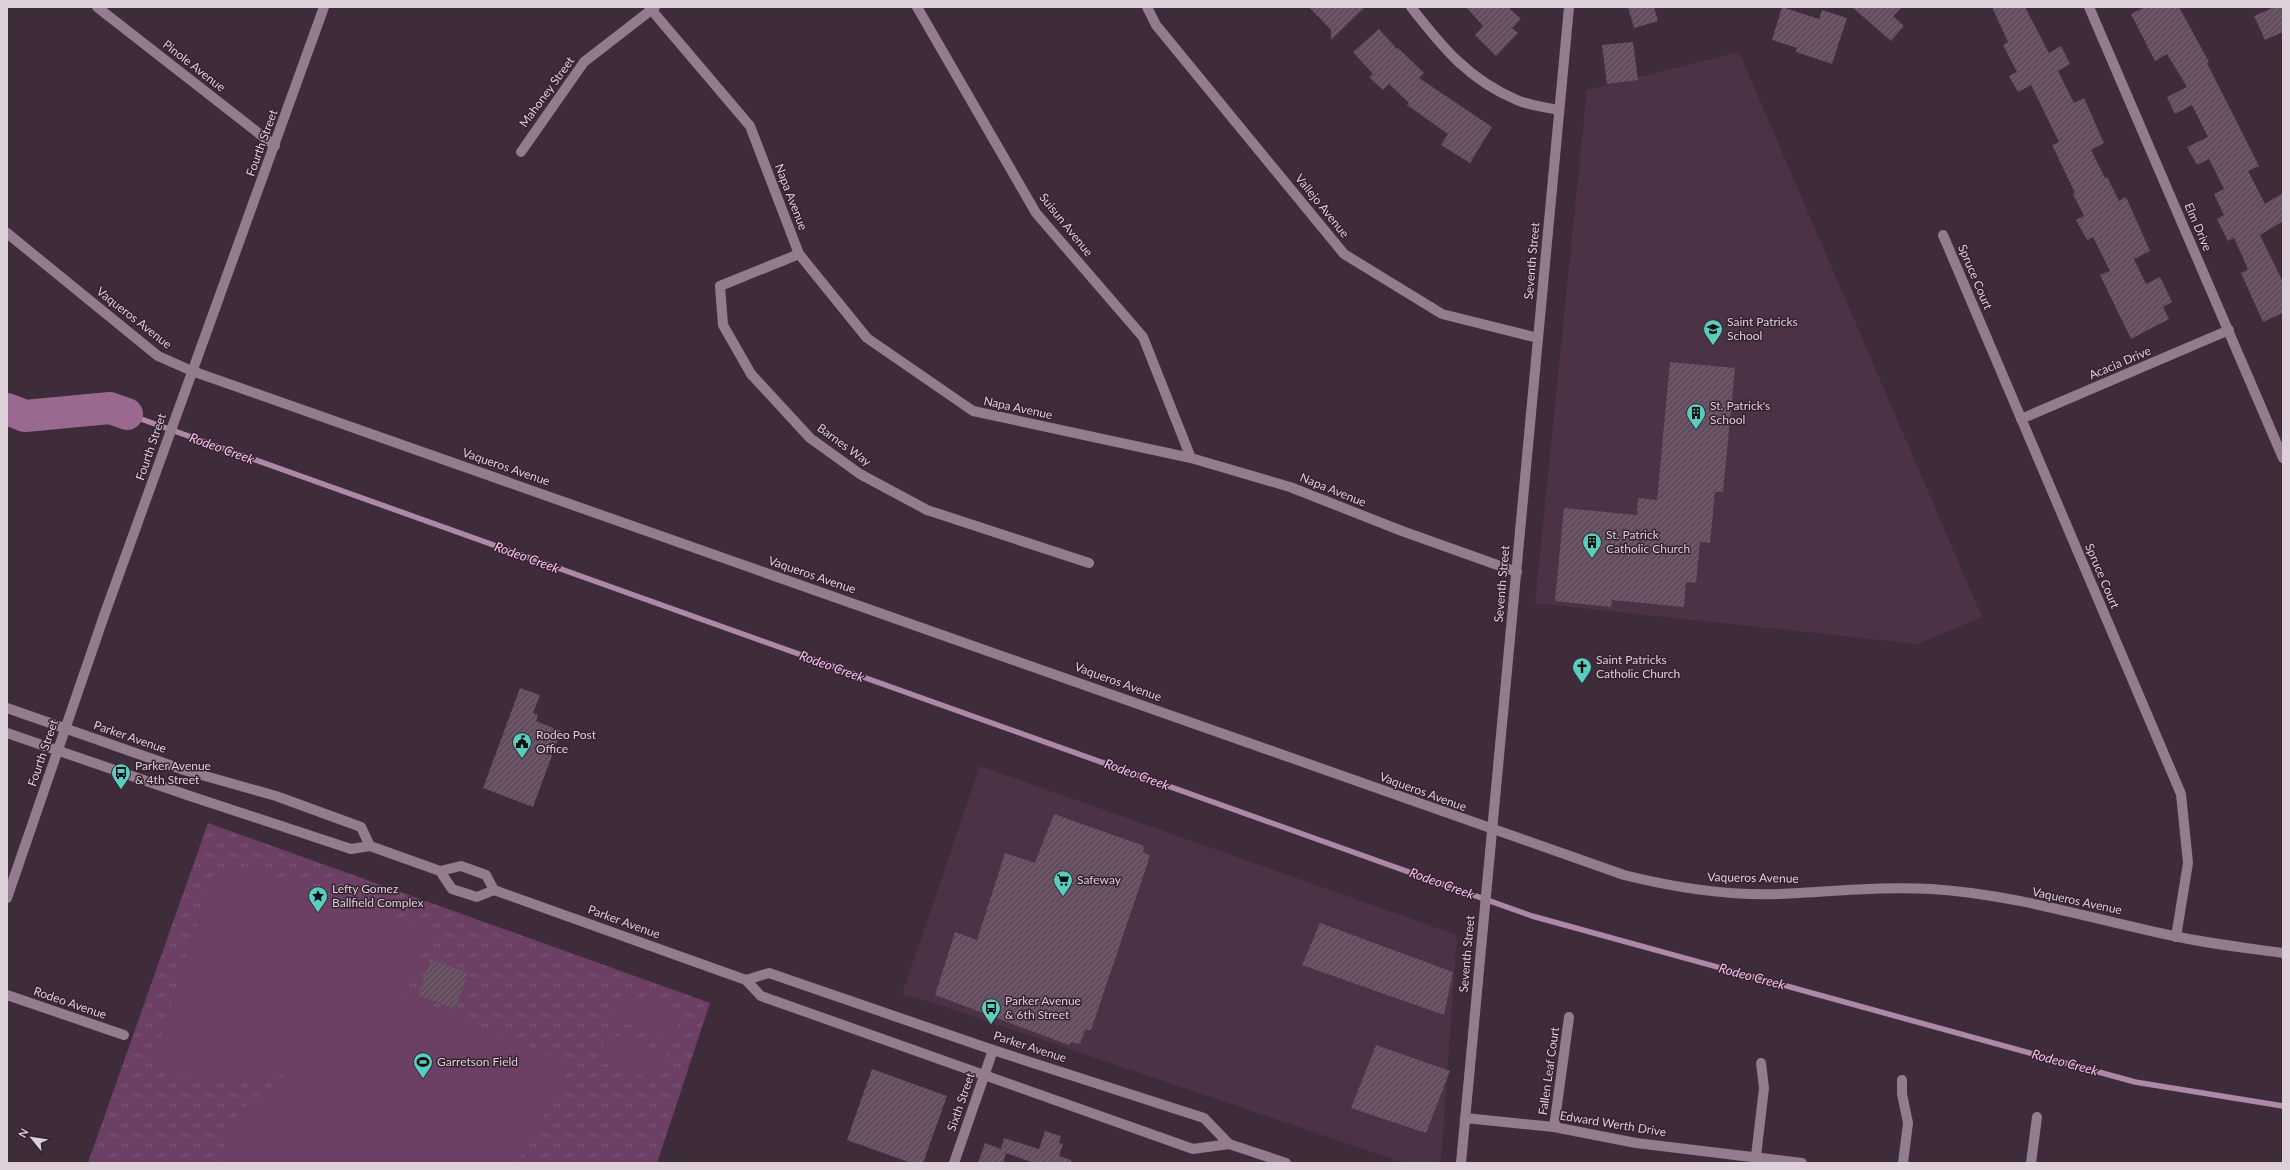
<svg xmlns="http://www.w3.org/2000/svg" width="2290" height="1170" viewBox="0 0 2290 1170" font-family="Lato,sans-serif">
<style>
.built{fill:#4c3247}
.grass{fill:url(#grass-tufts)}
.pitch{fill:#6c3f64}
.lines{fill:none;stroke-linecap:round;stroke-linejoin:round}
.stream{stroke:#ae88a6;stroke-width:5.5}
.river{stroke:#9a6990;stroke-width:32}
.building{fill:url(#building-hatch)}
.street{stroke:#937c8e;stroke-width:10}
.secondary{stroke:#937c8e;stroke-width:10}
.labels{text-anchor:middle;stroke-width:3;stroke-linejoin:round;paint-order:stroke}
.street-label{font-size:12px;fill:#ddd0d9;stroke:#352231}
.poi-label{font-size:12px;fill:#ddd0d9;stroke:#352231;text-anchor:start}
.water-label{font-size:13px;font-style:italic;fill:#fcc1f0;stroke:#352231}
</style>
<defs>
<pattern id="grass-tufts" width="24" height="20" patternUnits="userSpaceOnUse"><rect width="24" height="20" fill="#6c3f64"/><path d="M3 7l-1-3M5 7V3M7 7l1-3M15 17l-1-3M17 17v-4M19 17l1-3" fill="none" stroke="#815a7a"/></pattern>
<pattern id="building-hatch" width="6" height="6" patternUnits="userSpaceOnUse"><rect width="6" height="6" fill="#634d5e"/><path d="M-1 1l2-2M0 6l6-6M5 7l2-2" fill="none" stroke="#796674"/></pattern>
</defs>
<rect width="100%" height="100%" fill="#3f2c3b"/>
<g class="built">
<polygon points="1739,52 1982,617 1918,644 1535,603 1587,90"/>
<polygon points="980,766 1457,935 1441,1160 1435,1163 1405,1163 928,1001 902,994"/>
</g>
<polygon class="grass" points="208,823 710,1003 657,1163 88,1163"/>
<g class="pitch">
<path d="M246,866L434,931L403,995L561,1061L566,1075L517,1163H222C224,1112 255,1098 292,1074L239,1083L199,1079L156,1070L155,1056L211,881Z"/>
<polygon points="623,991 682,1012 672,1039 613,1019"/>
<polygon points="608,1033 667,1054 657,1081 598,1061"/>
</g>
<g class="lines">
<polyline class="stream" points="127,414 1532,916 2135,1082 2283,1106"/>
<polyline class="river" points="7,409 25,416 110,408 127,414"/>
</g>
<g class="building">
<polygon points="1309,7 1365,7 1331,40 1331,30"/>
<polygon points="1466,7 1508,7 1521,19 1512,28 1518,33 1496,56 1475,35 1483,26"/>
<polygon points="1628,7 1654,7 1658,21 1634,28"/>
<polygon points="1782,7 1819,19 1822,10 1847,18 1832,64 1796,52 1797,48 1772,40"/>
<polygon points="1852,7 1902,7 1893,16 1904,26 1891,41"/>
<polygon points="1992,7 2025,7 2049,53 2061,46 2070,64 2058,71 2074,103 2084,98 2104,143 2091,150 2105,178 2107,177 2119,201 2126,197 2150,251 2134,259 2146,284 2160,277 2172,302 2163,307 2169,319 2131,339 2100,275 2110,271 2093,237 2087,240 2076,220 2084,216 2073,194 2075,193 2052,145 2059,142 2031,85 2018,92 2009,76 2017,72 2003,45 2008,42"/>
<polygon points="2145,7 2179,7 2209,62 2207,63 2259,166 2248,171 2265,204 2283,193 2283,221 2260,235 2283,282 2283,313 2263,322 2241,273 2248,269 2234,238 2228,241 2217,219 2224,215 2214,194 2224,189 2209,159 2197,165 2187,147 2208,137 2192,105 2175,114 2167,97 2187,87 2167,54 2155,61 2131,14"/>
<polygon points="2275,7 2283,7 2283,32 2265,40 2254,16"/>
<polygon points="1379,29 1397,49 1398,48 1424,73 1419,78 1492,127 1470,163 1441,145 1448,134 1407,105 1409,103 1389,84 1383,90 1369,77 1373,74 1353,52"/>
<polygon points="1633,42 1638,80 1607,84 1602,45"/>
<polygon points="1670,362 1735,368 1723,492 1715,492 1710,543 1700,542 1696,583 1686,582 1684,607 1612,600 1611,607 1555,601 1564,508 1637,515 1638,498 1657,500"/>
<polygon points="520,688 540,695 533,713 538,715 536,721 561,731 533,807 483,788"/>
<polygon points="1054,814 1144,846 1143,852 1150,856 1091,1030 1085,1030 1080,1044 1071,1042 1069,1045 935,995 955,932 977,940 1005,853 1035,863"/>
<polygon points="1320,923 1453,972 1444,1015 1302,965"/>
<polygon points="431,959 468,973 455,1009 418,995"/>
<polygon points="1376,1045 1450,1071 1426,1133 1351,1108"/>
<polygon points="872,1069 947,1096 923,1163 911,1163 847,1140"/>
<polygon points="1045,1131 1061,1136 1059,1143 1063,1144 1059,1156 1071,1160 1071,1163 1034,1163 1006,1153 1003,1163 978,1163 985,1143 1001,1149 1004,1138 1039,1149"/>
</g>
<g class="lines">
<g class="street">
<polyline points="97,7 275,146"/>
<polyline points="649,7 750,126 799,254 867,338 973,411 1191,458 1290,487 1402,531 1517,572"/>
<polyline points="917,7 1036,213 1143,337 1191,458"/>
<polyline points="1147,7 1156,25 1344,254 1442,314 1538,338"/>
<path d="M1411,7C1442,47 1469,80 1517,100C1530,106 1546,107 1559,110"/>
<polyline points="2089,7 2283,458"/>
<polyline points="521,152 584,62 655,7"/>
<path d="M7,233L158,356L192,371L1624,875C1676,888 1727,896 1780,894C1831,892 1880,886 1931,889C2013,894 2093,919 2174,936C2210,944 2247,948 2283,953"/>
<polyline points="1943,235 2181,794 2188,863 2176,937"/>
<polyline points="799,254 720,286 723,325 751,374 810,438 860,474 927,510 1089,563"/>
<polyline points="2021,419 2229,330"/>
<polyline points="7,995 124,1035"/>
<polyline points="1902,1080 1902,1094 1908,1123 1903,1163"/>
<polyline points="1465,1118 1554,1127 1636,1143 1802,1163"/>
<polyline points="1554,1127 1569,1017"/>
<polyline points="1756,1156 1764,1088 1761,1063"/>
<polyline points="954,1163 993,1050"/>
<polyline points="2031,1163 2037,1117"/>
</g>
<g class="secondary">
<polyline points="7,708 184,770 276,796 361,827 370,846"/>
<polyline points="7,733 190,796 351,849 370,846 440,871 461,866 486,875 494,890 746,980 761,996 1193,1149 1229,1144 1286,1163"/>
<polyline points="440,871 452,889 477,897 494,890"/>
<polyline points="7,898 105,613 324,7"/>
<polyline points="746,980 769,973 993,1050 1204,1118 1229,1144"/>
<polyline points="1461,1163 1569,7"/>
</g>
</g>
<defs>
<g id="school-pin" transform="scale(1)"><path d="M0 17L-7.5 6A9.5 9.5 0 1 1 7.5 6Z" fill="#59cebf" stroke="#352231"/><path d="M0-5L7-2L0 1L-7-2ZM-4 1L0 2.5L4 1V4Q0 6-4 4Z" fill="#111"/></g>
<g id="building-pin" transform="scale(1)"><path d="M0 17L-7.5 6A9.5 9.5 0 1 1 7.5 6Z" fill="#59cebf" stroke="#352231"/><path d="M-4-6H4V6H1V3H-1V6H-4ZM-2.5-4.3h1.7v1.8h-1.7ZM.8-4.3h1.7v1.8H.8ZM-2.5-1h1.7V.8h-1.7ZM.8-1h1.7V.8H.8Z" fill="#111"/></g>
<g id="church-pin" transform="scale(1)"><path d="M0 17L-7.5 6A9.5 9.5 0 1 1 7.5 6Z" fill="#59cebf" stroke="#352231"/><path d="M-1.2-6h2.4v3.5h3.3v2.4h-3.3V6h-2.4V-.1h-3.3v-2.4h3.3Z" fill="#111"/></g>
<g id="civic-pin" transform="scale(1)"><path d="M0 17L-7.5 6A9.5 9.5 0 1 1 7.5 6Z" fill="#59cebf" stroke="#352231"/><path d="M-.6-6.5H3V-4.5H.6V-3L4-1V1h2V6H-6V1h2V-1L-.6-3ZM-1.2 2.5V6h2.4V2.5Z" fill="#111"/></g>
<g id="bus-pin" transform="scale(1)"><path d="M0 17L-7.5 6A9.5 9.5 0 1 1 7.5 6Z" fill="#59cebf" stroke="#352231"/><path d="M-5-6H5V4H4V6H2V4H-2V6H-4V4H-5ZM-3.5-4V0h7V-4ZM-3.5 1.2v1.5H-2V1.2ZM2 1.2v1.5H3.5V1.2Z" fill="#111"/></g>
<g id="supermarket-pin" transform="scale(1)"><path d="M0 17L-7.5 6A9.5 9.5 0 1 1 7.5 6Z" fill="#59cebf" stroke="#352231"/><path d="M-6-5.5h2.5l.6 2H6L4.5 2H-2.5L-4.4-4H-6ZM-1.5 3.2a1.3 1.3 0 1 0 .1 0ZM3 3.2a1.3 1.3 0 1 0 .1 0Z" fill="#111"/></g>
<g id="sight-pin" transform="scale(1)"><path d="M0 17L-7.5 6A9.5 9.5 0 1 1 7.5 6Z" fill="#59cebf" stroke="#352231"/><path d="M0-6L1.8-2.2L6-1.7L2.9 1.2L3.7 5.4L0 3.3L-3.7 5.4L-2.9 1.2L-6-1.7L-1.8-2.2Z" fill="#111"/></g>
<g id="stadium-pin" transform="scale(1)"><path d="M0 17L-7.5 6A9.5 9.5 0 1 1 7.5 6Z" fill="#59cebf" stroke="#352231"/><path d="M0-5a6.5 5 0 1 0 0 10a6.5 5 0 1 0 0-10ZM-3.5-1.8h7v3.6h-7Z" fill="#111"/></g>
</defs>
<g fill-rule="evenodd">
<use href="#school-pin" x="1713" y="329"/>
<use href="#building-pin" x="1696" y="413"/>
<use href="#building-pin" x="1592" y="542"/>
<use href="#church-pin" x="1582" y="667"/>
<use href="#civic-pin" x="522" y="742"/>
<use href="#bus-pin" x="121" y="773"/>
<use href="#supermarket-pin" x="1063" y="880"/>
<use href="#sight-pin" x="318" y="896"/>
<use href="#bus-pin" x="991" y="1008"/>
<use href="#stadium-pin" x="423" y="1062"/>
</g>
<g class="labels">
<g class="street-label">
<text transform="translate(194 66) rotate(38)" y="4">Pinole Avenue</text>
<text transform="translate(547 92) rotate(-54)" y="4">Mahoney Street</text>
<text transform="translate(262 143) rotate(-70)" y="4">Fourth Street</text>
<text transform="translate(791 197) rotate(69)" y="4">Napa Avenue</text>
<text transform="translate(1322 206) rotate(51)" y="4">Vallejo Avenue</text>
<text transform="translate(1066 225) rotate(51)" y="4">Suisun Avenue</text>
<text transform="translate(2198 227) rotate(67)" y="4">Elm Drive</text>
<text transform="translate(1532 261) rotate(-85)" y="4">Seventh Street</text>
<text transform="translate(1975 277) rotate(67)" y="4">Spruce Court</text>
<text transform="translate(134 318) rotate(38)" y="4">Vaqueros Avenue</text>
<text transform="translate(2120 363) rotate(-23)" y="4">Acacia Drive</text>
<text transform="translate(1018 408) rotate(12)" y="4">Napa Avenue</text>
<text transform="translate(844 445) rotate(36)" y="4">Barnes Way</text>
<text transform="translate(151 447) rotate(-71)" y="4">Fourth Street</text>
<text transform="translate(506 467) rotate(19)" y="4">Vaqueros Avenue</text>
<text transform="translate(1333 490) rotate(22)" y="4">Napa Avenue</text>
<text transform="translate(812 575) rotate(19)" y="4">Vaqueros Avenue</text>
<text transform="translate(2102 576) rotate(67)" y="4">Spruce Court</text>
<text transform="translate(1502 584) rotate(-85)" y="4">Seventh Street</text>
<text transform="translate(1118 682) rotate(20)" y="4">Vaqueros Avenue</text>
<text transform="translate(130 737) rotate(19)" y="4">Parker Avenue</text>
<text transform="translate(43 753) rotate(-71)" y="4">Fourth Street</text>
<text transform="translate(1423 792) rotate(20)" y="4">Vaqueros Avenue</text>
<text transform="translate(1753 878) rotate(1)" y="4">Vaqueros Avenue</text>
<text transform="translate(2077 901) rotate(12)" y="4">Vaqueros Avenue</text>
<text transform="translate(624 922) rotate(20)" y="4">Parker Avenue</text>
<text transform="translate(1467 954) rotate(-85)" y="4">Seventh Street</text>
<text transform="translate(70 1003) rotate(19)" y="4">Rodeo Avenue</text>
<text transform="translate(1030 1047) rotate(18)" y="4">Parker Avenue</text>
<text transform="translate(1549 1071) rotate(-82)" y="4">Fallen Leaf Court</text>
<text transform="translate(961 1102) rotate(-71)" y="4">Sixth Street</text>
<text transform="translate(1613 1124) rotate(9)" y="4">Edward Werth Drive</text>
</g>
<g class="poi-label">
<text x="1727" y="326">Saint Patricks<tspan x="1727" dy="14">School</tspan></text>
<text x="1710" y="410">St. Patrick's<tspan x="1710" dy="14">School</tspan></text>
<text x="1606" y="539">St. Patrick<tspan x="1606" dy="14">Catholic Church</tspan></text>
<text x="1596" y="664">Saint Patricks<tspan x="1596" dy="14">Catholic Church</tspan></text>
<text x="536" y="739">Rodeo Post<tspan x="536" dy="14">Office</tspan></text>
<text x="135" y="770">Parker Avenue<tspan x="135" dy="14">&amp; 4th Street</tspan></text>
<text x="1077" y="884">Safeway</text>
<text x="332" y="893">Lefty Gomez<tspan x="332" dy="14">Ballfield Complex</tspan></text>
<text x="1005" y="1005">Parker Avenue<tspan x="1005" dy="14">&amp; 6th Street</tspan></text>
<text x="437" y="1066">Garretson Field</text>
</g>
<g class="water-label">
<text transform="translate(222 448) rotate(20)" y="5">Rodeo Creek</text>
<text transform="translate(527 557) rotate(20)" y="5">Rodeo Creek</text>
<text transform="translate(832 666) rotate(20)" y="5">Rodeo Creek</text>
<text transform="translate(1137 774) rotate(20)" y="5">Rodeo Creek</text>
<text transform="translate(1442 883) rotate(20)" y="5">Rodeo Creek</text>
<text transform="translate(1752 976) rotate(15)" y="5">Rodeo Creek</text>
<text transform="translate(2065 1062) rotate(15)" y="5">Rodeo Creek</text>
</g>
</g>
<rect width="2290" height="1170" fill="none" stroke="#ddd0d9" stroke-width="16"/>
<g transform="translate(32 1138) rotate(300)" stroke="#352231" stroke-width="3" paint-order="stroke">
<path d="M0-3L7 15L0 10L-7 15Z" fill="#ddd0d9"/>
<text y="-6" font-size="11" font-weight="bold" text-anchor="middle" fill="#ddd0d9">N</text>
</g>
</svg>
